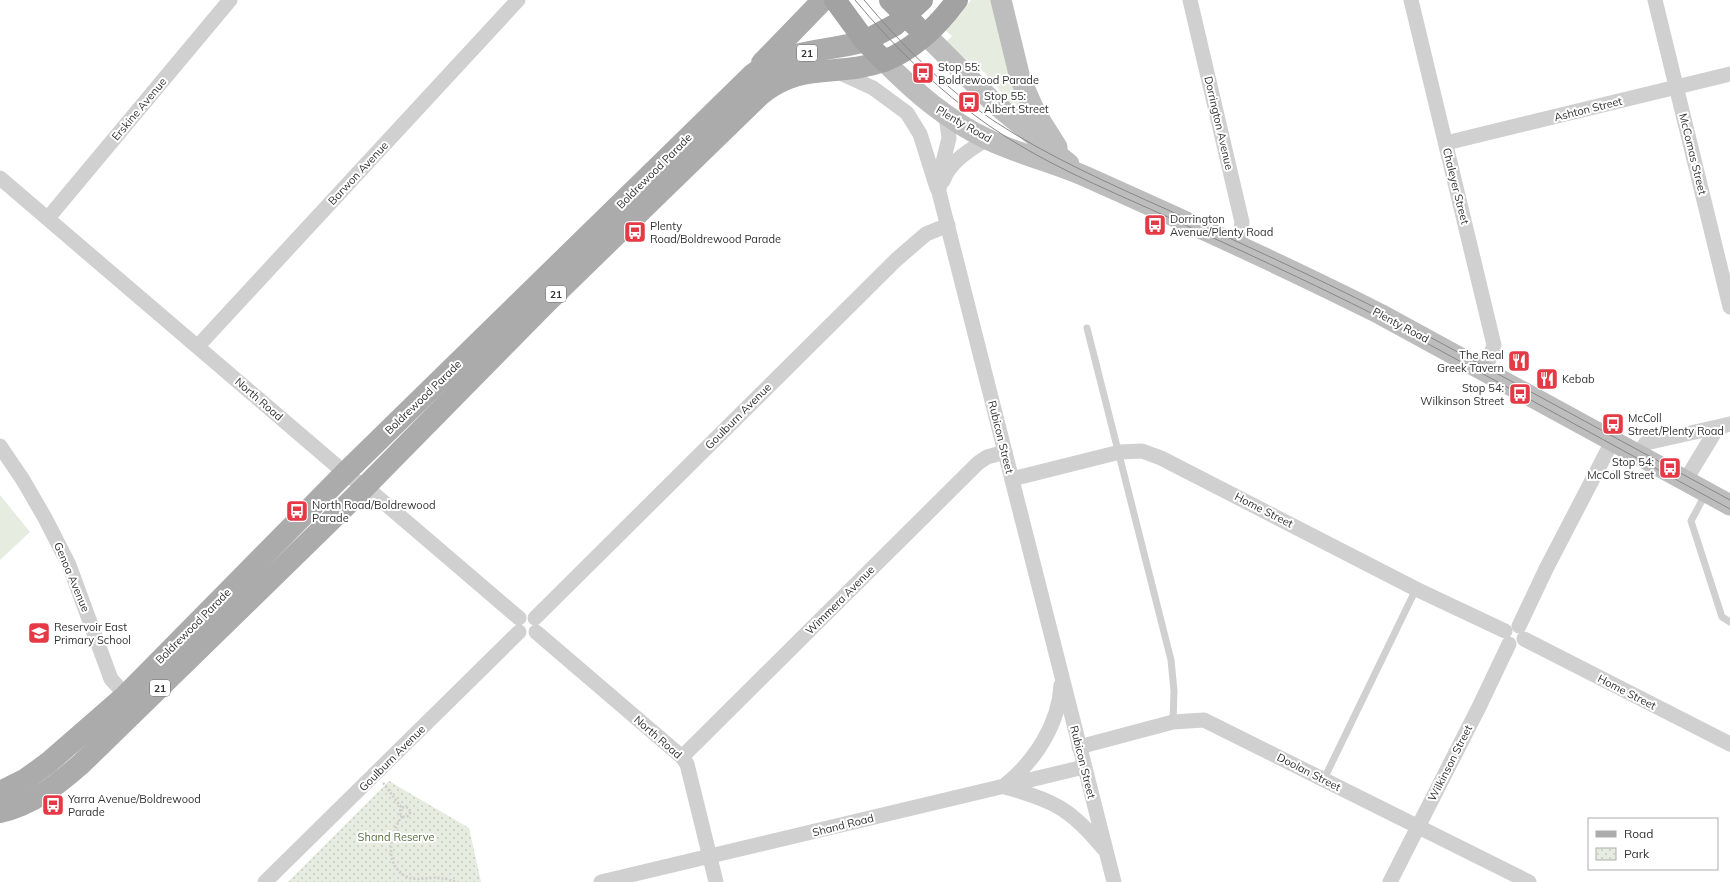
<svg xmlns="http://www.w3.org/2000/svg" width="1730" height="882" viewBox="0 0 1730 882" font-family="Mulish,sans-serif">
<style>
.grass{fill:#e6ecdf}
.park{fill:url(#park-dots)}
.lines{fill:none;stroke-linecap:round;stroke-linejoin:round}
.path{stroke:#cdcdcd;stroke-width:2.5;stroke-dasharray:2 2;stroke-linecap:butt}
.service{stroke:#d0d0d0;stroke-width:7}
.minor{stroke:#d0d0d0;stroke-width:15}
.secondary{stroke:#bdbdbd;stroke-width:21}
.primary{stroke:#ababab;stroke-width:22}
.trunk{stroke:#a2a2a2;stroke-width:22}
.tram{stroke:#888;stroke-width:1}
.labels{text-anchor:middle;stroke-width:4;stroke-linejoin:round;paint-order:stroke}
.shield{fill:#fff;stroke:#707070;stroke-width:1}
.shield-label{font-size:10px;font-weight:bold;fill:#333}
.poi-label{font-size:11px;fill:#333;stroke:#fff;text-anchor:start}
.street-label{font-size:11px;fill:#333;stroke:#fff}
.park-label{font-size:11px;fill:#56703f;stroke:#fff}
</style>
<defs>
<pattern id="park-dots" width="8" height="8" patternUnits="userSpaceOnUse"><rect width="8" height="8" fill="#e6ecdf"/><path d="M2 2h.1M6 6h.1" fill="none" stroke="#c6cbc0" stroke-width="1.8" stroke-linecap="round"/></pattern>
</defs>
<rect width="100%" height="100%" fill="#fff"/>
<g class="grass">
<polygon points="971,0 995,0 1028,122 1007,101 999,89 985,73 977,66 956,53 946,42 952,36 946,31 960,15"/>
<polygon points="0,495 30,532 0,560"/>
</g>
<polygon class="park" points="389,781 469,828 481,882 288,882"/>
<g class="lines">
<g class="path">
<polyline points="383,783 402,808"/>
<circle cx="405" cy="812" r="5"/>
<path d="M402,816C390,834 383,865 407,877C415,881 429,877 438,878C444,878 450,880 456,882"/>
</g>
<g class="service">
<polyline points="1087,328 1171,660 1174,691 1173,722"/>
<polyline points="1706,493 1691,521 1722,617 1730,622"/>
<polyline points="1324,779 1416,589"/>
</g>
<g class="minor">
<polyline points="1190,0 1242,222 1239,246"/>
<polyline points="1411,0 1494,345 1485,371"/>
<polyline points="1655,0 1730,307"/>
<polyline points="838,72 873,88 907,113 920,134 937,188"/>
<polyline points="946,116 949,138 940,174 939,192 1114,882"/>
<polyline points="1446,143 1730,74"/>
<polyline points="0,178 345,473 374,494 519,618"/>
<path d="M943,181C950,161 970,150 987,139"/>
<polyline points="48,218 230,0"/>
<polyline points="198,346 518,0"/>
<polyline points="0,446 23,480 45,518 69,565 111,679 131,701"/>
<polyline points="1638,454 1646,443 1730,424"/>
<polyline points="1012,479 1120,452 1142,451 1161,458 1416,589 1505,631"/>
<polyline points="1685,481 1713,435 1716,430 1723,426"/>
<polyline points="535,618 897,259 926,234 948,225"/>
<polyline points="1519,626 1546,569 1613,440"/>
<polyline points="536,632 682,757 687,764 716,882"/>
<polyline points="1524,639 1730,744"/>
<polyline points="1079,747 1173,722 1204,720 1529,882"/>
<polyline points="682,757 978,463 987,457 1005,452"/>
<path d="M1005,785C1035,761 1059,724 1061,685"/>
<path d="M1005,787C1053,800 1071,809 1103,848"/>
<polyline points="265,882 519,632"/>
<polyline points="601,882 1084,767"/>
<polyline points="1390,882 1479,707 1509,644"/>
</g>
<g class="secondary">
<polyline points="1001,0 1020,78 1035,112 1057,147"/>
<polyline points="926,35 995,104 1069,164"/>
<path d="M884,61C915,92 947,120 987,139C1020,155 1056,163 1089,178C1187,222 1285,266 1380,314L1730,505"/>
</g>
<g class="primary">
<polyline points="762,63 823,0"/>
<path d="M0,792L26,779L48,763L125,696L345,473L752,75C785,49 827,52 865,41"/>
<path d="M0,812C32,805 57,785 81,764L365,487L548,301L760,95C802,60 837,78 884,61"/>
</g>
<g class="trunk">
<path d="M835,0L865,41L884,61C914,49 938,26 957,0"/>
<polyline points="890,0 916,26"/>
<polyline points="865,41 895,25 922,0"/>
</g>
<g class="tram">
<path d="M855,0C894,47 938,90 988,125C1041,162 1101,187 1159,213C1233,247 1306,280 1379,317L1730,509"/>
<path d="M864,0C902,45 944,88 994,121C1049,157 1108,183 1168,210C1240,243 1311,275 1382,311L1730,500"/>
</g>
</g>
<defs>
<g id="bus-square" transform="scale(1.15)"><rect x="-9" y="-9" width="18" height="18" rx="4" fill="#e63946" stroke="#fff"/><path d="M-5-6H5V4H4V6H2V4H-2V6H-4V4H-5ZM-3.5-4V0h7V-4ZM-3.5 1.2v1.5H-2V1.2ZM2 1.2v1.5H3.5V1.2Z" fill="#fff"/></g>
<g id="restaurant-square" transform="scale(1.15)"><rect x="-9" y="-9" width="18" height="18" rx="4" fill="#e63946" stroke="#fff"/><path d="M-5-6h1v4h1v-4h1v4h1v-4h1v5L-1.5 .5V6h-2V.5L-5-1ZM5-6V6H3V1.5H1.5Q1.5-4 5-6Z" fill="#fff"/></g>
<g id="school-square" transform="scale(1.15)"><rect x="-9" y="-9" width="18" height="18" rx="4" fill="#e63946" stroke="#fff"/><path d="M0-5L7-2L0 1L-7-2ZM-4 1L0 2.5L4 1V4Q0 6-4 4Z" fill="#fff"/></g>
</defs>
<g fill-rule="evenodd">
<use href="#bus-square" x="923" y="73"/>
<use href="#bus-square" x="969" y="102"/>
<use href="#bus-square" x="1155" y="225"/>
<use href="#bus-square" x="635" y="232"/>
<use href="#restaurant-square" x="1519" y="361"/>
<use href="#restaurant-square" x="1547" y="379"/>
<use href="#bus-square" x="1520" y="394"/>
<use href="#bus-square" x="1613" y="424"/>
<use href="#bus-square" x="1670" y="468"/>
<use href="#bus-square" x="297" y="511"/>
<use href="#school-square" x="39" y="633"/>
<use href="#bus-square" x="53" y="805"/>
</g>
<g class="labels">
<g class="shield">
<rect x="797" y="45" width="20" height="16" rx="3"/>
<rect x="546" y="286" width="20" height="16" rx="3"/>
<rect x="150" y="680" width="20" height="16" rx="3"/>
</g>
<g class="shield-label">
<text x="807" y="57">21</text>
<text x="556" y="298">21</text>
<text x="160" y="692">21</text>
</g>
<g class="poi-label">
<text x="938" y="71">Stop 55:<tspan x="938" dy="13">Boldrewood Parade</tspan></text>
<text x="984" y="100">Stop 55:<tspan x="984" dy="13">Albert Street</tspan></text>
<text x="1170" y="223">Dorrington<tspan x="1170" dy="13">Avenue/Plenty Road</tspan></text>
<text x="650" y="230">Plenty<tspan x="650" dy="13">Road/Boldrewood Parade</tspan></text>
<text x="1504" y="359" text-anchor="end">The Real<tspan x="1504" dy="13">Greek Tavern</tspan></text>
<text x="1562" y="383">Kebab</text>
<text x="1504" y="392" text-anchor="end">Stop 54:<tspan x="1504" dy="13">Wilkinson Street</tspan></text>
<text x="1628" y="422">McColl<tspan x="1628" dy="13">Street/Plenty Road</tspan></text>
<text x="1654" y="466" text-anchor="end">Stop 54:<tspan x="1654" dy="13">McColl Street</tspan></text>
<text x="312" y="509">North Road/Boldrewood<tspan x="312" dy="13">Parade</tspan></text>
<text x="54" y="631">Reservoir East<tspan x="54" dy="13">Primary School</tspan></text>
<text x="68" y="803">Yarra Avenue/Boldrewood<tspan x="68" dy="13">Parade</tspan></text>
</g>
<g class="street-label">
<text transform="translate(139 109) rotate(-50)" y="4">Erskine Avenue</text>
<text transform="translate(1588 109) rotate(-14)" y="4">Ashton Street</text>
<text transform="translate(1219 123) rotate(77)" y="4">Dorrington Avenue</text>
<text transform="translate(964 124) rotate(30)" y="4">Plenty Road</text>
<text transform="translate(1693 154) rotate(76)" y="4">McComas Street</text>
<text transform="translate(654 171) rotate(-45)" y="4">Boldrewood Parade</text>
<text transform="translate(358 173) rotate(-47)" y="4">Barwon Avenue</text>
<text transform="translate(1456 186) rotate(76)" y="4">Chaleyer Street</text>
<text transform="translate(1401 325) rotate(28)" y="4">Plenty Road</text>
<text transform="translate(423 397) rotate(-44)" y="4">Boldrewood Parade</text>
<text transform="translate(259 399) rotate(41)" y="4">North Road</text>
<text transform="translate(738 416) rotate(-45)" y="4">Goulburn Avenue</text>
<text transform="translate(1001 437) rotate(76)" y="4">Rubicon Street</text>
<text transform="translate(1264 510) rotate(27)" y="4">Home Street</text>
<text transform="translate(72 577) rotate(67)" y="4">Genoa Avenue</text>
<text transform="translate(840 600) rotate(-45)" y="4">Wimmera Avenue</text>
<text transform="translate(193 626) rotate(-45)" y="4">Boldrewood Parade</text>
<text transform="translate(1627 692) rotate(27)" y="4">Home Street</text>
<text transform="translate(658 737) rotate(41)" y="4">North Road</text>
<text transform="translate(392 758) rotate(-45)" y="4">Goulburn Avenue</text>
<text transform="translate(1083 762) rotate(76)" y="4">Rubicon Street</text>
<text transform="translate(1450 763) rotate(-63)" y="4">Wilkinson Street</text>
<text transform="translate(1309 772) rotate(27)" y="4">Doolan Street</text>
<text transform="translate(843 825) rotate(-14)" y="4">Shand Road</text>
</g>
<g class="park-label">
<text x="396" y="841">Shand Reserve</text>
</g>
</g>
<rect x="1588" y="818" width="130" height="52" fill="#ffffff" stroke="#adadad"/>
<rect x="1596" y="831" width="20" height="6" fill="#ababab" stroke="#adadad"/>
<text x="1624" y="838" font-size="12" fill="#333333">Road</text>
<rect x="1596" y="848" width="20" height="12" fill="url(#park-dots)" stroke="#adadad"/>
<text x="1624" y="858" font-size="12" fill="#333333">Park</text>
</svg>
